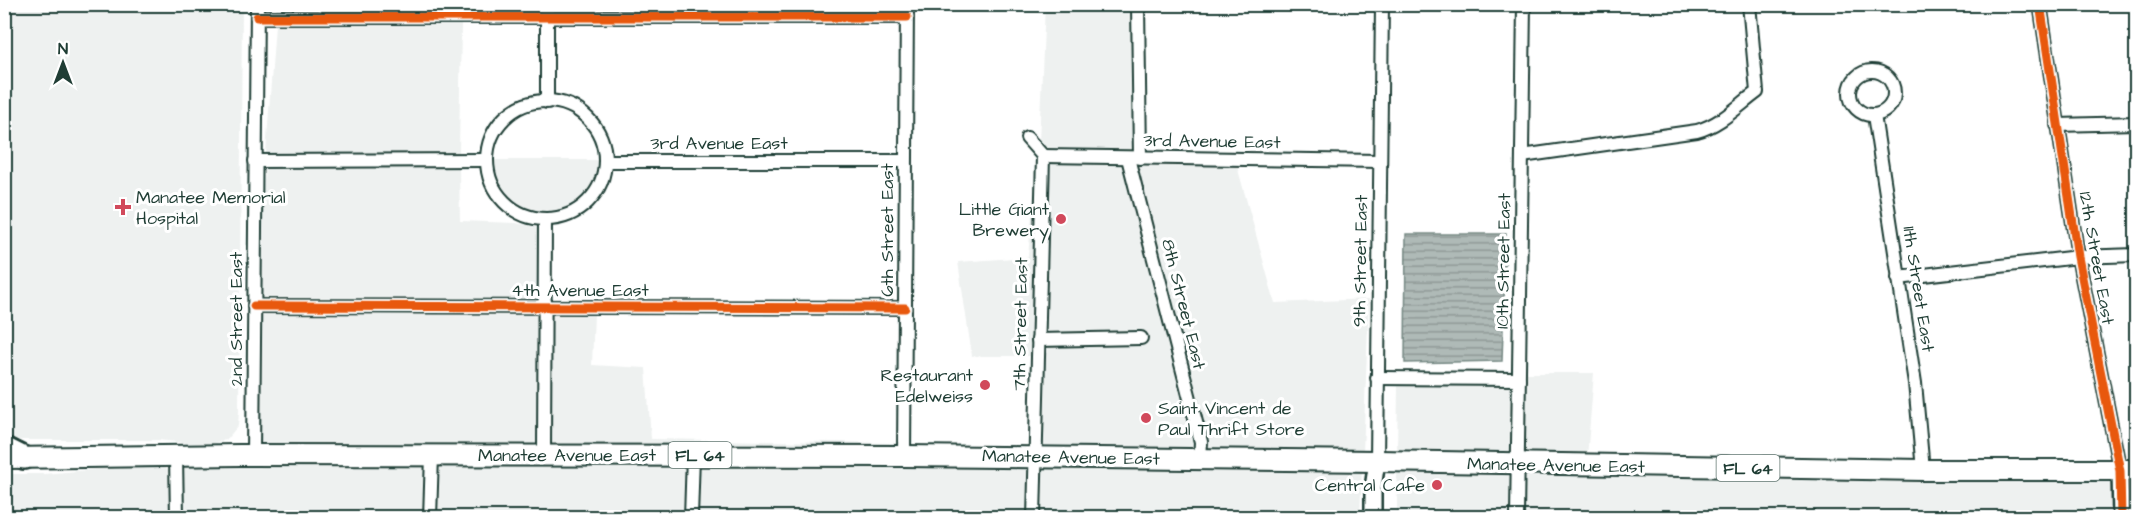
<svg xmlns="http://www.w3.org/2000/svg" width="2141" height="522" viewBox="0 0 2141 522" font-family="'Architects Daughter',sans-serif">
<style>
.built{fill:#eef1f0}
.water{fill:url(#water-rules);stroke:#758883;stroke-width:1.5}
.lines{fill:none;stroke-linecap:round;stroke-linejoin:round}
.minor-casing{stroke:#1f3d34;stroke-width:16}
.tertiary-casing{stroke:#1f3d34;stroke-width:20}
.primary-casing{stroke:#1f3d34;stroke-width:24}
.trunk-casing{stroke:#1f3d34;stroke-width:26}
.minor{stroke:#fff;stroke-width:12}
.tertiary{stroke:#fff;stroke-width:15}
.primary{stroke:#fff;stroke-width:20}
.trunk{stroke:#fff;stroke-width:21}
.cycleway-casing{stroke:#fff;stroke-width:13}
.cycleway{stroke:#e8590c;stroke-width:9}
.poi-dot{fill:#d1495b;stroke:#fff;stroke-width:2}
.labels{text-anchor:middle;stroke-width:6;stroke-linejoin:round;paint-order:stroke}
.shield{fill:#fff;stroke:#627771;stroke-width:1.5}
.shield-label{font-size:16px;font-weight:bold;fill:#1f3d34}
.street-label{font-size:18px;fill:#1f3d34;stroke:#fff}
.poi-label{font-size:18px;fill:#1f3d34;stroke:#fff;text-anchor:end}
</style>
<defs>
<pattern id="water-rules" width="6" height="5" patternUnits="userSpaceOnUse" patternTransform="scale(1.5)"><rect width="6" height="5" fill="#afbab7"/><path d="M0 2.5h6" fill="none" stroke="#8e9896"/></pattern>
</defs>
<rect width="100%" height="100%" fill="#fff"/>
<filter id="ink" filterUnits="userSpaceOnUse"><feTurbulence type="fractalNoise" baseFrequency=".0167" numOctaves="2"/><feDisplacementMap in="SourceGraphic" scale="12" xChannelSelector="R" yChannelSelector="G"/><feConvolveMatrix kernelMatrix="1 2 1 2 8 2 1 2 1" color-interpolation-filters="sRGB"/></filter>
<g filter="url(#ink)">
<g class="built">
<polygon points="277,4 461,4 461,10 276,10"/>
<polygon points="4,5 242,5 239,411 238,426 226,440 213,443 186,443 158,440 20,440 5,437"/>
<polygon points="1045,5 1132,5 1134,152 1132,150 1127,151 1046,149 1039,141"/>
<polygon points="275,24 461,24 459,154 266,154"/>
<polygon points="1037,159 1031,356 972,356 958,262 1028,257"/>
<polygon points="493,160 600,160 597,179 585,197 566,210 542,213 521,207 508,197 495,177"/>
<polygon points="1049,163 1123,165 1192,428 1195,452 1042,450 1043,347 1147,344 1146,331 1044,333"/>
<polygon points="1136,165 1237,166 1275,303 1369,299 1363,454 1207,452 1207,440 1203,424"/>
<polygon points="265,168 459,168 460,221 516,223 539,228 538,300 260,299 260,231"/>
<polygon points="260,312 538,313 538,448 259,448"/>
<polygon points="550,313 594,314 592,365 646,368 651,439 898,443 898,449 550,448"/>
<polygon points="1525,373 1594,373 1587,458 1524,458"/>
<polygon points="1398,385 1513,386 1512,457 1397,454"/>
<polygon points="426,461 424,517 183,517 183,462"/>
<polygon points="438,461 687,462 686,517 436,518"/>
<polygon points="699,462 1029,464 1028,517 698,518"/>
<polygon points="1041,464 1362,467 1360,517 1040,518"/>
<polygon points="144,465 162,466 170,471 171,517 5,517 4,474 44,474"/>
<polygon points="1397,468 1511,471 1511,517 1397,518"/>
<polygon points="1524,471 2114,478 2114,517 1523,518"/>
<polygon points="2136,477 2136,517 2127,517 2126,478"/>
</g>
<polygon class="water" points="1406,234 1506,234 1502,361 1405,363"/>
<g class="lines">
<g class="minor-casing">
<g id="minor">
<polyline points="547,4 547,102"/>
<polyline points="1138,4 1140,158"/>
<polyline points="2040,4 2078,257 2120,471"/>
<polyline points="257,17 907,17"/>
<circle cx="1872" cy="93" r="22"/>
<circle cx="546" cy="160" r="59"/>
<polyline points="1874,115 1915,383 1923,470"/>
<polyline points="2057,125 2136,123"/>
<polyline points="1027,138 1043,156 1034,518"/>
<polyline points="1043,156 1380,161"/>
<path d="M1522,156L1697,131C1720,125 1738,106 1757,92L1749,4"/>
<polyline points="1128,158 1197,426 1201,442 1200,459"/>
<polyline points="255,161 487,160"/>
<polyline points="605,161 905,161"/>
<polyline points="1898,278 2078,257 2136,255"/>
<polyline points="254,306 905,308"/>
<polyline points="1038,340 1141,338"/>
<polyline points="1377,378 1519,379"/>
<polyline points="176,455 177,518"/>
<polyline points="253,455 257,4"/>
<polyline points="544,455 545,219"/>
<polyline points="904,456 907,4"/>
<polyline points="1377,461 1382,4"/>
<polyline points="430,518 432,455"/>
<polyline points="691,518 693,455"/>
<polyline points="1517,518 1524,4"/>
</g>
</g>
<g class="tertiary-casing">
<g id="tertiary">
<polyline points="2120,471 2121,518"/>
<polyline points="1373,518 1373,488 1377,461"/>
</g>
</g>
<g class="primary-casing">
<polyline id="primary" points="7,458 240,455 904,456 1377,461 1923,470 2136,470"/>
</g>
<g class="trunk-casing">
<polyline id="trunk" points="4,448 24,458"/>
</g>
<use href="#minor" class="minor"/>
<use href="#tertiary" class="tertiary"/>
<use href="#primary" class="primary"/>
<use href="#trunk" class="trunk"/>
<g class="cycleway-casing">
<g id="cycleway">
<polyline points="2040,4 2078,257 2120,471 2121,518"/>
<polyline points="257,17 907,17"/>
<polyline points="254,306 905,308"/>
</g>
</g>
<use href="#cycleway" class="cycleway"/>
</g>
</g>
<g class="poi-dot">
<path d="M120 198h6v6h6v6h-6v6h-6v-6h-6v-6h6z"/>
<circle cx="1061" cy="219" r="6"/>
<circle cx="985" cy="385" r="6"/>
<circle cx="1146" cy="418" r="6"/>
<circle cx="1437" cy="485" r="6"/>
</g>
<g class="labels">
<g class="shield">
<rect x="668.5" y="442" width="63" height="26" rx="4.5"/>
<rect x="1716.5" y="455" width="63" height="26" rx="4.5"/>
</g>
<g class="shield-label">
<text x="700" y="461">FL 64</text>
<text x="1748" y="474">FL 64</text>
</g>
<g class="street-label">
<text transform="translate(1212 141) rotate(1)" y="6">3rd Avenue East</text>
<text x="719" y="149">3rd Avenue East</text>
<text transform="translate(887 230) rotate(-90)" y="6">6th Street East</text>
<text transform="translate(2097 258) rotate(80)" y="6">12th Street East</text>
<text transform="translate(1360 261) rotate(-89)" y="6">9th Street East</text>
<text transform="translate(1503 261) rotate(-89)" y="6">10th Street East</text>
<text transform="translate(1919 289) rotate(81)" y="6">11th Street East</text>
<text x="580" y="296">4th Avenue East</text>
<text transform="translate(1184 304) rotate(76)" y="6">8th Street East</text>
<text transform="translate(236 319) rotate(-90)" y="6">2nd Street East</text>
<text transform="translate(1020 324) rotate(-89)" y="6">7th Street East</text>
<text x="567" y="461">Manatee Avenue East</text>
<text transform="translate(1071 457) rotate(1)" y="6">Manatee Avenue East</text>
<text transform="translate(1556 465) rotate(1)" y="6">Manatee Avenue East</text>
</g>
<g class="poi-label">
<text x="136" y="203" text-anchor="start">Manatee Memorial<tspan x="136" dy="21">Hospital</tspan></text>
<text x="1049" y="215">Little Giant<tspan x="1049" dy="21">Brewery</tspan></text>
<text x="973" y="381">Restaurant<tspan x="973" dy="21">Edelweiss</tspan></text>
<text x="1158" y="414" text-anchor="start">Saint Vincent de<tspan x="1158" dy="21">Paul Thrift Store</tspan></text>
<text x="1425" y="491">Central Cafe</text>
</g>
</g>
<rect width="2141" height="522" fill="none" stroke="#fff" stroke-width="24"/>
<rect x="12" y="12" width="2117" height="498" fill="none" stroke="#1f3d34" stroke-width="2" filter="url(#ink)"/>
<g transform="translate(63 63)" stroke="#ffffff" stroke-width="4.5" paint-order="stroke">
<path d="M0-4.5L10 22L0 15L-10 22Z" fill="#1f3d34"/>
<text y="-9" font-size="16" font-weight="bold" text-anchor="middle" fill="#1f3d34">N</text>
</g>
</svg>
